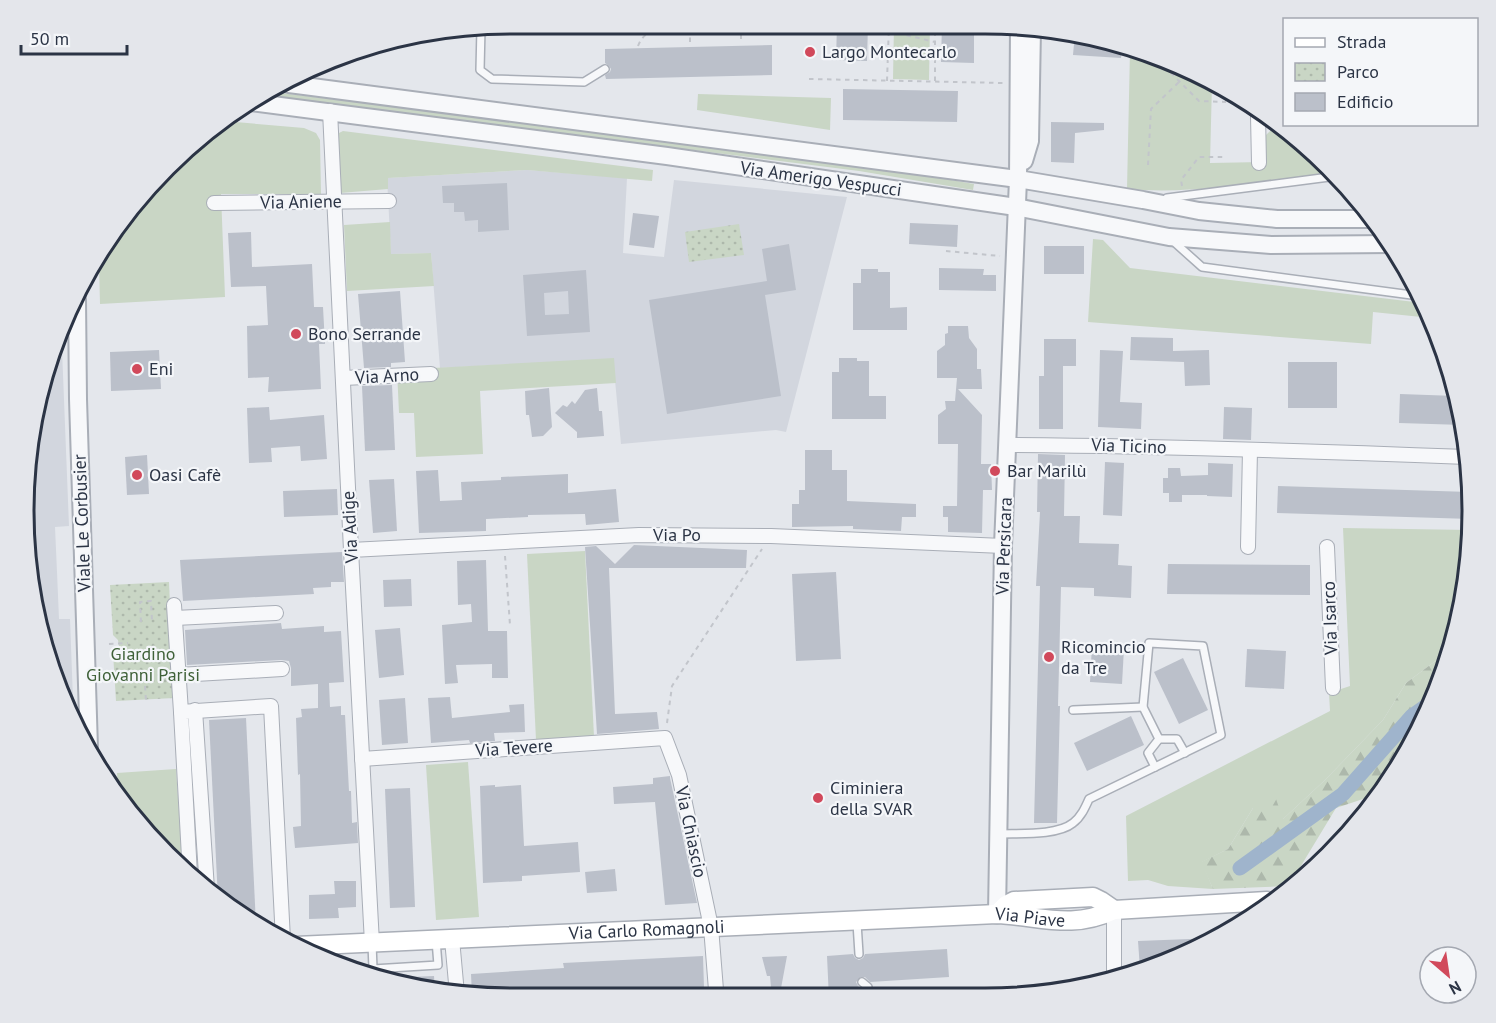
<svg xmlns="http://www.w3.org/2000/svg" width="1496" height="1023" viewBox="0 0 1496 1023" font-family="'PT Sans',sans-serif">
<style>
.built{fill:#d2d6de}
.green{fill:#c9d6c5}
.forest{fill:url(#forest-firs)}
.park{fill:url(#park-dots)}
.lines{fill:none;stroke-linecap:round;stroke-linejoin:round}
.canal{stroke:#9fb4cc;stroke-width:15}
.building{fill:#bbc0ca;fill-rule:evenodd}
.service-casing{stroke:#a9aeb7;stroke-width:10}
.minor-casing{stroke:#a9aeb7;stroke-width:16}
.tertiary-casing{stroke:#a9aeb7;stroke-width:20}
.secondary-casing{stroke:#a9aeb7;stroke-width:21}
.path{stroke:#c2c5cb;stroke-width:2;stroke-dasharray:4.5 4.5;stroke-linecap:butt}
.service{stroke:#f7f8fa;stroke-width:7}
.minor{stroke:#f7f8fa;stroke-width:14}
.tertiary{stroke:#f7f8fa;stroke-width:16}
.secondary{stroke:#fff;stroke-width:18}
.poi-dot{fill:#d1495b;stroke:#f4f6f9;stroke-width:2}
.labels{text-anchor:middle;stroke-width:4.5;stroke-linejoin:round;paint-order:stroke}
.poi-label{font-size:18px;fill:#2b3445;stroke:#f4f6f9;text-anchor:start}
.street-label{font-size:18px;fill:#2b3445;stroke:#f4f6f9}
.park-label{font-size:18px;fill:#3f6138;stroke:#f4f6f9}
.rim{fill:none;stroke:#2b3445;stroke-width:3}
</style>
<defs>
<pattern id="forest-firs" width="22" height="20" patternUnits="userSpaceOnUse" patternTransform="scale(1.5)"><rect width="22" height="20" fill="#c9d6c5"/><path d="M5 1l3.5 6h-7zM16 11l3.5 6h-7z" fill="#adb8ab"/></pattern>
<pattern id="park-dots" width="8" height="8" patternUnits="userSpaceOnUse" patternTransform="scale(1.5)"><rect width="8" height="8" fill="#c9d6c5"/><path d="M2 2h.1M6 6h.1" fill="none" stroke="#adb8ab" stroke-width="1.8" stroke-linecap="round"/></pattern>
</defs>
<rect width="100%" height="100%" fill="#e4e7ec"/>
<g class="built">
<polygon points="527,170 627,178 623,253 664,257 674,180 847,197 786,432 776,430 621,444 613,359 440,368 431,253 391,254 387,178"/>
<polygon points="61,324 69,526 55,527 57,572 59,619 70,619 74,727 33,606 28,448"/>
</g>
<g class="green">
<polygon points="894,24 930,24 929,80 893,79"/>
<path d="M1130,50L1200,74L1212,83L1210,163L1263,162V138L1274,127L1329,167L1334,172C1266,181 1196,195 1127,189Z"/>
<polygon points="273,92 859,164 974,184 973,190 859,171 263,96"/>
<polygon points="698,94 831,98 830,130 697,110"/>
<polygon points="224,121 304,128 316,133 320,140 321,194 221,194 225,297 100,304 99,264 145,190"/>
<polygon points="343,131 653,170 652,181 527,170 388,178 388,189 340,193 337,137 339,133"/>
<polygon points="390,222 391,254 431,253 434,286 347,291 344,225"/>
<polygon points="1093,239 1103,240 1130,268 1423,303 1431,318 1373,312 1371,344 1088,322"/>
<polygon points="614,358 616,383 480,391 483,454 416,457 414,413 399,413 397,370"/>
<polygon points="1343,528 1470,530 1463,607 1450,650 1406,683 1383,720 1325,780 1282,820 1253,808 1228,849 1202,862 1213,889 1168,886 1148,880 1128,881 1126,816 1330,711 1329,693 1350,686"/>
<polygon points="585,551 594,737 536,740 527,554"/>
<polygon points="468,762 479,917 436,920 426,765"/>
<polygon points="176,769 183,869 167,856 118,788 117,773"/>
</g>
<polygon class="forest" points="1450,650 1435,698 1390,783 1381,793 1336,808 1290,884 1288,886 1213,889 1201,862 1228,849 1253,808 1276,799 1283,819 1325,780 1383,720 1406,683"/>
<g class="park">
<polygon points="739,224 744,255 689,262 685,232"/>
<polygon points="169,582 174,698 116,701 113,653 119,646 118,640 113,635 110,585"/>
</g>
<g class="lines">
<polyline class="canal" points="1240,868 1343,794 1412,716 1433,701"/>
</g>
<g class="building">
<polygon points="837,24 868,24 867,61 836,60"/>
<polygon points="942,24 974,24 974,63 941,62"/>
<polygon points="1075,33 1122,48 1121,58 1073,55"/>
<polygon points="772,45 772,75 606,79 605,75 610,72 611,69 609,66 605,63 605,49"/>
<polygon points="843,89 958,91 957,122 843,120"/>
<polygon points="1051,122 1104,123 1104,130 1075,133 1074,163 1051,162"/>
<polygon points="507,183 509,230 478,232 478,220 465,221 464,212 454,212 454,203 443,203 442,186"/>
<polygon points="633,213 659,216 654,248 629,245"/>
<polygon points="910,223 958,225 957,247 909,244"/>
<polygon points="251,232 252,267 312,264 314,307 323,307 325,344 319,344 321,389 268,392 269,377 248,378 247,326 268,325 266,286 231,287 228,233"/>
<polygon points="789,244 796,290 765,295 781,396 667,414 649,300 767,281 762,249"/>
<rect x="1044" y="246" width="40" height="28"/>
<polygon points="939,268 984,269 983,275 996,275 996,291 939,290"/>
<polygon points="861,269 878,269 878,272 890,272 890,308 907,307 907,330 853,330 853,283 861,283"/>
<path d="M586,270L590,332L527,336L523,275ZM568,291L569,314L545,315L544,293Z"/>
<polygon points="400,291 405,362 391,363 391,367 364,368 358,294"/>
<polygon points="948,326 968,326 969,338 977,349 977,369 981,369 982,389 958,389 982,415 981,464 991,464 992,490 983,490 982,533 948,532 948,517 943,517 943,506 957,506 958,444 938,444 938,415 946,409 945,401 955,401 957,378 937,378 937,351 945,345 945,334 948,333"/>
<polygon points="1131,337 1173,338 1173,351 1209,350 1210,385 1185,386 1184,362 1130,360"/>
<polygon points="1044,339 1076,339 1076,366 1063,366 1063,429 1039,429 1039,376 1044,376"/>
<polygon points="159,350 161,389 111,391 110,352"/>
<polygon points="1100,350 1123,351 1120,402 1142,403 1141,429 1098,427"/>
<polygon points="839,358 857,358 857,361 869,361 869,396 886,396 886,419 832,419 832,372 839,372"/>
<rect x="1288" y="362" width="49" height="46"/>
<polygon points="392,385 395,450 365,451 362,386"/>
<polygon points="549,388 552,427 543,436 532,437 529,415 526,415 525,391"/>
<polygon points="597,388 599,411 602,411 604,436 577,438 577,432 555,413 563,405 567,407 572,401 575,404 585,390"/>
<polygon points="1400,394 1456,396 1463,417 1463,425 1399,423"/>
<polygon points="269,407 270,420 324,415 327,459 301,461 300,446 271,448 272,462 249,463 247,408"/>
<polygon points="1224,407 1252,408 1251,440 1223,439"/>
<polygon points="805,450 832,450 832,470 847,470 847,501 916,504 916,517 902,517 901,531 853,529 853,526 792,527 792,504 799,504 799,490 805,490"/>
<polygon points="1038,454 1065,455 1064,516 1080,516 1079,543 1119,544 1118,565 1132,566 1131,598 1094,596 1094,588 1061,587 1058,706 1060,706 1057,823 1034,823 1040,586 1036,586 1040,512 1037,512"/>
<polygon points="147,455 149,494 127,495 125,457"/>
<polygon points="1105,462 1124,463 1122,516 1103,515"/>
<polygon points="1208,463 1233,464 1232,497 1207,496 1207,495 1182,495 1182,502 1169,502 1169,493 1163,493 1163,478 1168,478 1168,468 1180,468 1181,476 1208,475"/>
<polygon points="438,470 440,501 462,500 461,482 501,480 501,477 568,474 568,493 616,489 619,522 586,525 585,514 528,515 528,517 486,519 486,531 419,533 416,471"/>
<polygon points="394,479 397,531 373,533 369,480"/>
<polygon points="1278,486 1470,492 1471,519 1277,513"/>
<polygon points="337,489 338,515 284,517 283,491"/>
<polygon points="634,545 747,550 746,568 609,568 615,714 657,712 659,729 597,734 585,547 596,546 615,564"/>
<polygon points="342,552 344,582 331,582 331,587 313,588 314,594 183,601 180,560"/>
<polygon points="486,560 488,631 507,631 508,678 492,678 492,664 456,665 458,683 445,684 442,625 472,622 471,604 458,605 457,561"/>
<polygon points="1168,564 1310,565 1310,595 1167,594"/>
<polygon points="836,572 841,659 796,661 792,574"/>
<polygon points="411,579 412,606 384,607 383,580"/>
<polygon points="281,623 282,629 324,626 324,632 341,631 344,682 329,683 330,707 341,706 341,715 345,715 349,791 351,791 352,823 357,822 358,843 295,848 293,827 301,826 300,774 298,775 296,718 302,717 301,709 318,708 318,684 291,686 291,668 289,661 281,660 187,665 185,630"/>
<polygon points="400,628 404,675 379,678 375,630"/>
<polygon points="1092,646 1124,648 1122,684 1090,682"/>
<polygon points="1247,649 1286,651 1284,689 1245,687"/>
<polygon points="1183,658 1208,710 1179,724 1154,672"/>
<polygon points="450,697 452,718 510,712 509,705 524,704 525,732 494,733 495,741 470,743 469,740 431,743 428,698"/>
<polygon points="405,698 408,743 382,745 379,700"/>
<polygon points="1131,716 1144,745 1087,771 1074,743"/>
<polygon points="246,718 256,925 240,917 218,899 209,720"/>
<polygon points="670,776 670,778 697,903 665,905 655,802 614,804 613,787 653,784 653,778"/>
<polygon points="495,785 495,787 521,785 524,846 578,842 580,872 522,876 522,881 483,883 480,786"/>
<polygon points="410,788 415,907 390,908 385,789"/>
<polygon points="615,869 617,891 587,893 585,872"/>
<polygon points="334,881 356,881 356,907 338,908 339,918 309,919 309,895 335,894"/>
<polygon points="1216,938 1200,949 1140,969 1138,941"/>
<polygon points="947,949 949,977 870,982 865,977 861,977 856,982 858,986 862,990 862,999 829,999 827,956 853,954 855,958 859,960 863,958 865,954"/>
<polygon points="703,956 704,988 711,999 521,999 521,994 495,995 495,997 472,995 471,974 564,968 563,963"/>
<polygon points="787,956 779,999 772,999 770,976 767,976 762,957"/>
<polygon points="434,976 435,991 416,990 385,980 385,978"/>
</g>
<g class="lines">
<g class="service-casing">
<g id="service">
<polyline points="481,28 480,70 492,79 584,82 605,69"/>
<polyline points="1167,198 1337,176"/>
<polyline points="1173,241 1202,267 1419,296"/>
<polyline points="1073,710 1143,707"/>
<polyline points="1155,767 1148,753 1159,739 1177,739 1185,753"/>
<path d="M998,834C1018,833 1057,836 1073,823C1081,817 1085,808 1089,799L1221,735L1203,646L1149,643L1143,707L1159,739"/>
<polyline points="857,923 859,954"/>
<polyline points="372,943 373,969 438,965 436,940"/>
<polyline points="862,982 868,987 868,999"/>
</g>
</g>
<g class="minor-casing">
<g id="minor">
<polyline points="330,111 351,550 372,943"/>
<polyline points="1258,116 1259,163"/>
<polyline points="214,203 389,201"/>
<polyline points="343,378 431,374"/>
<path d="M1008,445C1161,446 1314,451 1467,457"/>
<polyline points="1248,547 1250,450"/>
<polyline points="1327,547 1333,688"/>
<polyline points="351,550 639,535 771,536 1003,546"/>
<polyline points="174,605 181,712"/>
<polyline points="175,618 276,613"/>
<polyline points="178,675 282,669"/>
<polyline points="195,710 207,889"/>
<polyline points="362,759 665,738 679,775 711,927 716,990 723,999"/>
<polyline points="190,875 181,712 271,706 283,940"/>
<polyline points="452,939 457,994"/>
<polyline points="1114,978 1114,910"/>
</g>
</g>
<g class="tertiary-casing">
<g id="tertiary">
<polyline points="289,84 1018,179 1143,200 1199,211 1277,219 1372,219"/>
<polyline points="250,102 667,156 975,201 1016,207 1169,237 1271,245 1392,244"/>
<polyline points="1024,161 1030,141 1032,29"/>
<polyline points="77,299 78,399 89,748"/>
<polyline points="997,914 1003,546 1018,179 1019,27"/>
</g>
</g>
<g class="secondary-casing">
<g id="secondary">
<polyline points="997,914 1006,905 1014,901 1093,897 1101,901 1114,910"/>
<path id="s1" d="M296,946L997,914C1041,916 1071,930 1114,910L1267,901"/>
</g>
</g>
<g class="path">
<polyline points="889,31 935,42"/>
<polyline points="741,39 741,24"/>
<polyline points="690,42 690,24"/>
<path d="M638,46C645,28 656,34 668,24"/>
<polyline points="1158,60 1199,101 1226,102"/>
<polyline points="809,79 1004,83"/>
<polyline points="887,81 889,24"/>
<polyline points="935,81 935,24"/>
<polyline points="1148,165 1151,109 1179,82"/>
<polyline points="1182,186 1181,180 1199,157 1224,157"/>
<polyline points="946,251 1000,256"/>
<polyline points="505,556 510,625"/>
<polyline points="141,622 140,602 151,601 152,621"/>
<polyline points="109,644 128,643"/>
<polyline points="145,686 146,701"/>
<polyline points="667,723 672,686 762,549"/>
</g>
<use href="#service" class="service"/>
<use href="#minor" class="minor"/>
<use href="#tertiary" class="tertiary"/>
<use href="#secondary" class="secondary"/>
</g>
<g class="poi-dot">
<circle cx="810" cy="52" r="6"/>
<circle cx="296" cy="334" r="6"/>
<circle cx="137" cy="369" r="6"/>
<circle cx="995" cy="471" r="6"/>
<circle cx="137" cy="475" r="6"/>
<circle cx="1049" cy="657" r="6"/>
<circle cx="818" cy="798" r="6"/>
</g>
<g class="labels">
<g class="poi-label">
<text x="822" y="58">Largo Montecarlo</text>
<text x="308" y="340">Bono Serrande</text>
<text x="149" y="375">Eni</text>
<text x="1007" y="477">Bar Marilù</text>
<text x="149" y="481">Oasi Cafè</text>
<text x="1061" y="653">Ricomincio<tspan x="1061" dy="21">da Tre</tspan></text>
<text x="830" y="794">Ciminiera<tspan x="830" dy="21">della SVAR</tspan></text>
</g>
<g class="street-label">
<text transform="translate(821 179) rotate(8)" y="6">Via Amerigo Vespucci</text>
<text transform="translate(301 202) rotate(-1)" y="6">Via Aniene</text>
<text transform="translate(387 376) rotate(-3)" y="6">Via Arno</text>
<text transform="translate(1129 446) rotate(2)" y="6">Via Ticino</text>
<text transform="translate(82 523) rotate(-92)" y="6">Viale Le Corbusier</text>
<text transform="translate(350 527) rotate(-93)" y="6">Via Adige</text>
<text x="677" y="541">Via Po</text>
<text transform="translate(1004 546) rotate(-88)" y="6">Via Persicara</text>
<text transform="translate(1330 618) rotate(-92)" y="6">Via Isarco</text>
<text transform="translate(514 748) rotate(-4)" y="6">Via Tevere</text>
<text transform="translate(691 832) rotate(78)" y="6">Via Chiascio</text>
<text dy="6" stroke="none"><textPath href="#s1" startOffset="735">Via Piave</textPath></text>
<text dy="6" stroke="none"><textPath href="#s1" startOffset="351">Via Carlo Romagnoli</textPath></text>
</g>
<g class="park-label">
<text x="143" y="660">Giardino<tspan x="143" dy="21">Giovanni Parisi</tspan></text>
</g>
</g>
<path d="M0 0H1496V1023H0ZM511 34H985A477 477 0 0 1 1462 511V511A477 477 0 0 1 985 988H511A477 477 0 0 1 34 511V511A477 477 0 0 1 511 34Z" fill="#e4e6eb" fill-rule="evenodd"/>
<path class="rim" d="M511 34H985A477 477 0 0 1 1462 511V511A477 477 0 0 1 985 988H511A477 477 0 0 1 34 511V511A477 477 0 0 1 511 34Z"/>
<rect x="1283" y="18" width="195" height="108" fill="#f4f6f9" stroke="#a4a8b1" stroke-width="1.5"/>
<rect x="1295" y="38" width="30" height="9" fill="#ffffff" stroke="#a4a8b1" stroke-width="1.5"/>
<text x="1337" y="48" font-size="18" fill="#2b3445">Strada</text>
<rect x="1295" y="63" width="30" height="18" fill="url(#park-dots)" stroke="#a4a8b1" stroke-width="1.5"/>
<text x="1337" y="78" font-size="18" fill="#2b3445">Parco</text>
<rect x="1295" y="93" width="30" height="18" fill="#bbc0ca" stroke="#a4a8b1" stroke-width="1.5"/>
<text x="1337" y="108" font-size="18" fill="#2b3445">Edificio</text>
<g transform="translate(1448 975) rotate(151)"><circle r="28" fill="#f4f6f9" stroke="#a4a8b1" stroke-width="1.5"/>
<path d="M0-4.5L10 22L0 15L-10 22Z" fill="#d1495b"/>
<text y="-9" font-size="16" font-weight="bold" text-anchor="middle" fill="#2b3445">N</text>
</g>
<path d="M21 45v9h106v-9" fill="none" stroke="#2b3445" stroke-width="3"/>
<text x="30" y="45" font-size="18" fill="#2b3445" stroke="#f4f6f9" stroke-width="4.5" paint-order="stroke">50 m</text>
</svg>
